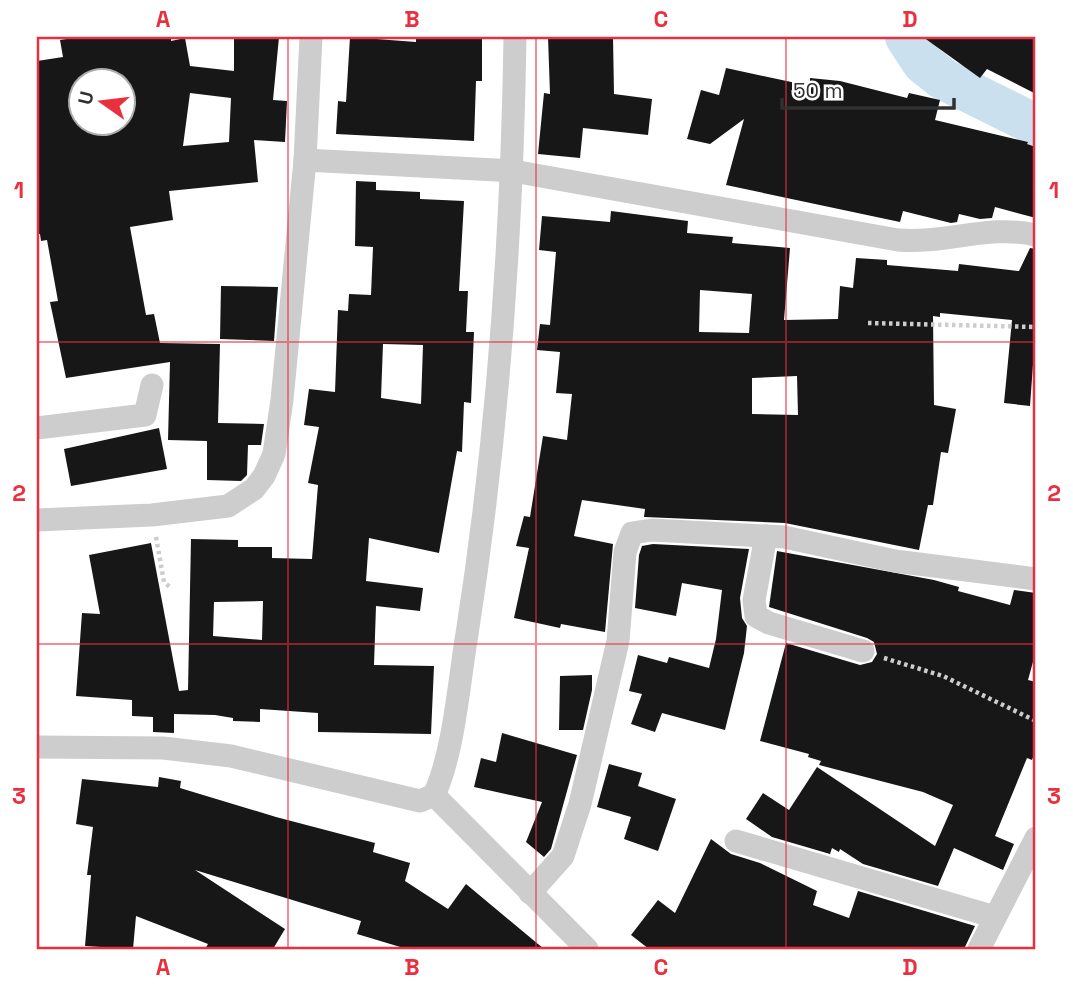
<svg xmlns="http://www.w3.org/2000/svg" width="1073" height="986" viewBox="0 0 1073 986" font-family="'Space Grotesk',sans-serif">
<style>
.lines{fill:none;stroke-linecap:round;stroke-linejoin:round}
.river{stroke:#cae0ee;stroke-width:42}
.building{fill:#171717;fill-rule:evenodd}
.path{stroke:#cdcdcd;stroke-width:4.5;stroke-dasharray:3.5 3.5;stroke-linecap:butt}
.minor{stroke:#cdcdcd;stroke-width:23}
.grid{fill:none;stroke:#ea303e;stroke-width:2;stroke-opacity:0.55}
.neatline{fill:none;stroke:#ea303e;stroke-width:2.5}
.grid-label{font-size:23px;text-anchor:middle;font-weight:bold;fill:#ea303e}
</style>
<rect width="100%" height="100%" fill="#fff"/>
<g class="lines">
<polyline class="river" points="906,37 923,63 943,79 1036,125"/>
</g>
<g class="building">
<path d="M80,37H171V41L185,38L190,66L234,71V37H279L273,100L287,101L285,142L254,140L258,182L169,191L173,220L130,227L146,315L154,314L160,343L220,344L218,423L264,424L261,445H248L247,475L241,481L207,480V441L168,440L170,362L66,378L50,302L58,301L47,240L41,241L40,234H37V61L63,57L60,40ZM80,80H122V122H80ZM190,93L231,98L229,142L183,146Z"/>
<polygon points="350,37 416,42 416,37 482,37 482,81 476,81 474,141 336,134 338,101 346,102"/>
<polygon points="548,37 613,37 614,94 652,99 648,135 583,128 580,158 538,154 544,93 550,94"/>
<polygon points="923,37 1036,37 1036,94 987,69 980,78"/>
<polygon points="726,68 810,86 810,78 840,81 907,98 909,93 940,100 935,120 1028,142 1027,144 1036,147 1036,218 995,207 992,218 980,219 959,214 957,222 951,223 903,211 900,222 726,185 744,119 710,144 687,139 701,90 719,95"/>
<path d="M356,181L376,182V190L420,192V199L464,201L459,291H468L466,332H474L471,403L464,402L462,452L457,451L439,553L369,538L366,581L423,588L420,611L376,606L374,665L434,666L431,734L318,732V713L260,709V722L233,721V718L215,715L174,714V733L153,732V717L132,716V700L76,696L82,613L100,614L89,555L151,543L179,691L188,690L191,539L238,540V547H272V558L312,559L318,485L308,483L319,427L304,425L309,389L335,392L338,310L348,311L349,294L371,295L373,247L355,246ZM383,344L423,345L421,404L381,398ZM263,601L262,640L213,636L214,602Z"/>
<path d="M611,211L688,221L687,233L733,237L732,243L790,248L784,320L838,319L840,286L853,288L856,258L887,260V265L958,271L959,264L1019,271L1030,248L1036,249V323L1030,406L1004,403L1012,320L940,313V317L933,316L934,405L956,409L948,453L941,452L933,505H928L919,550L785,523L644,517L645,509L582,500L574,536L613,544L605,632L561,624L560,628L514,618L529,548L516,546L524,516L530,517L543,436L567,440L572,394L556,393L560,352L537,350L540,324L550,325L556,252L539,250L542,216L610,222ZM700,290L752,294L749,333L699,332ZM797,376L798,415L752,414V378Z"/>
<polygon points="221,286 278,287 274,341 220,339"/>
<polygon points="159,428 167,469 71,486 64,449"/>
<polygon points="653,544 749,549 740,598 742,618 747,626 744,653 725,730 662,713 655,732 631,724 642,694 629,691 638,655 667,663 669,657 709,668 716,639 722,590 682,583 676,616 635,608 639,555 642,546"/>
<polygon points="777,551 934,580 959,587 958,591 1010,605 1014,590 1036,593 1036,651 1028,680 1036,682 1036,749 1032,760 1027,758 995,836 1014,844 1003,870 954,848 938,886 863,864 840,849 839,852 832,848 830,854 772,837 746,819 763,793 789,810 817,767 935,846 953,805 923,792 819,765 821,761 808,757 809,754 760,741 786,643 860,665 872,662 877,654 874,642 867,638 769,607"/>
<polygon points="592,675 592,690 583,730 559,730 560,676"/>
<polygon points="502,733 577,755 551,849 544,857 526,842 542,802 474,787 481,758 496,762"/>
<polygon points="609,764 642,773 638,786 676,799 658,851 624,839 631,817 597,807"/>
<polygon points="159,777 181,781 180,788 276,817 375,843 373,852 410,863 405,881 448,909 466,884 544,949 407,949 357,934 361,921 195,870 285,929 273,949 205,949 208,944 136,916 133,949 85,946 91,875 87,875 93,827 76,824 82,779 158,787"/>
<polygon points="711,839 731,854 760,863 817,891 813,905 849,918 858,891 975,926 964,949 649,949 631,935 658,900 675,913"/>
</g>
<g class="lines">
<g class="path">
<polyline points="868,323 1036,327"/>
<polyline points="156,537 164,582 171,588"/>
<polyline points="884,658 943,676 1036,721"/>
</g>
<g class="minor">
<polyline points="305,160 311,37"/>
<polyline points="37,428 145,415 152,385"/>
<path d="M37,520L152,515L228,506L254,489L264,476L274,454L282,400L305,160L513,171L898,240C946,244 989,224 1036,235"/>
<polyline points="766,536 754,600 756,616 769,623 863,651"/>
<path d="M37,747L163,748L231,756L420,801L434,795C454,753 459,681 467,634C498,436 512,237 515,37"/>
<polyline points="434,795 587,949"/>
<polyline points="736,841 995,917"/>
<polyline points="530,893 563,856 580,804 618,641 625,552 632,533 652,530 784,537 895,561 1036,579"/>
<polyline points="979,949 1036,838"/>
</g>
</g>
<path class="grid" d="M288,37V949M536,37V949M786,37V949M37,342H1036M37,644H1036"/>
<rect width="1073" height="986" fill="none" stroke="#ffffff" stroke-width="77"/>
<g transform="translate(102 102) rotate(284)"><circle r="33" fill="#ffffff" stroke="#acacac" stroke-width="2"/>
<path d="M0-5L12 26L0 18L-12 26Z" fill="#ea303e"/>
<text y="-10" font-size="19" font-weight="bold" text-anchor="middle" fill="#303030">U</text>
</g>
<path d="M782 98v10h172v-10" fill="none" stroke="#303030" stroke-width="3.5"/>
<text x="793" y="98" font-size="21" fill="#303030" stroke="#ffffff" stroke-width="5" paint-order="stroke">50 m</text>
<rect x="38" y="38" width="996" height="910" class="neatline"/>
<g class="grid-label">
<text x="163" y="27">A</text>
<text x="412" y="27">B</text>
<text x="661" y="27">C</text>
<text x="910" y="27">D</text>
<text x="19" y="198">1</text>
<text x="1054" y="198">1</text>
<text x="19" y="501">2</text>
<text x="1054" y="501">2</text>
<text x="19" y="804">3</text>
<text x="1054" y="804">3</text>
<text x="163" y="975">A</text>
<text x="412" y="975">B</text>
<text x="661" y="975">C</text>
<text x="910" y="975">D</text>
</g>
</svg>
